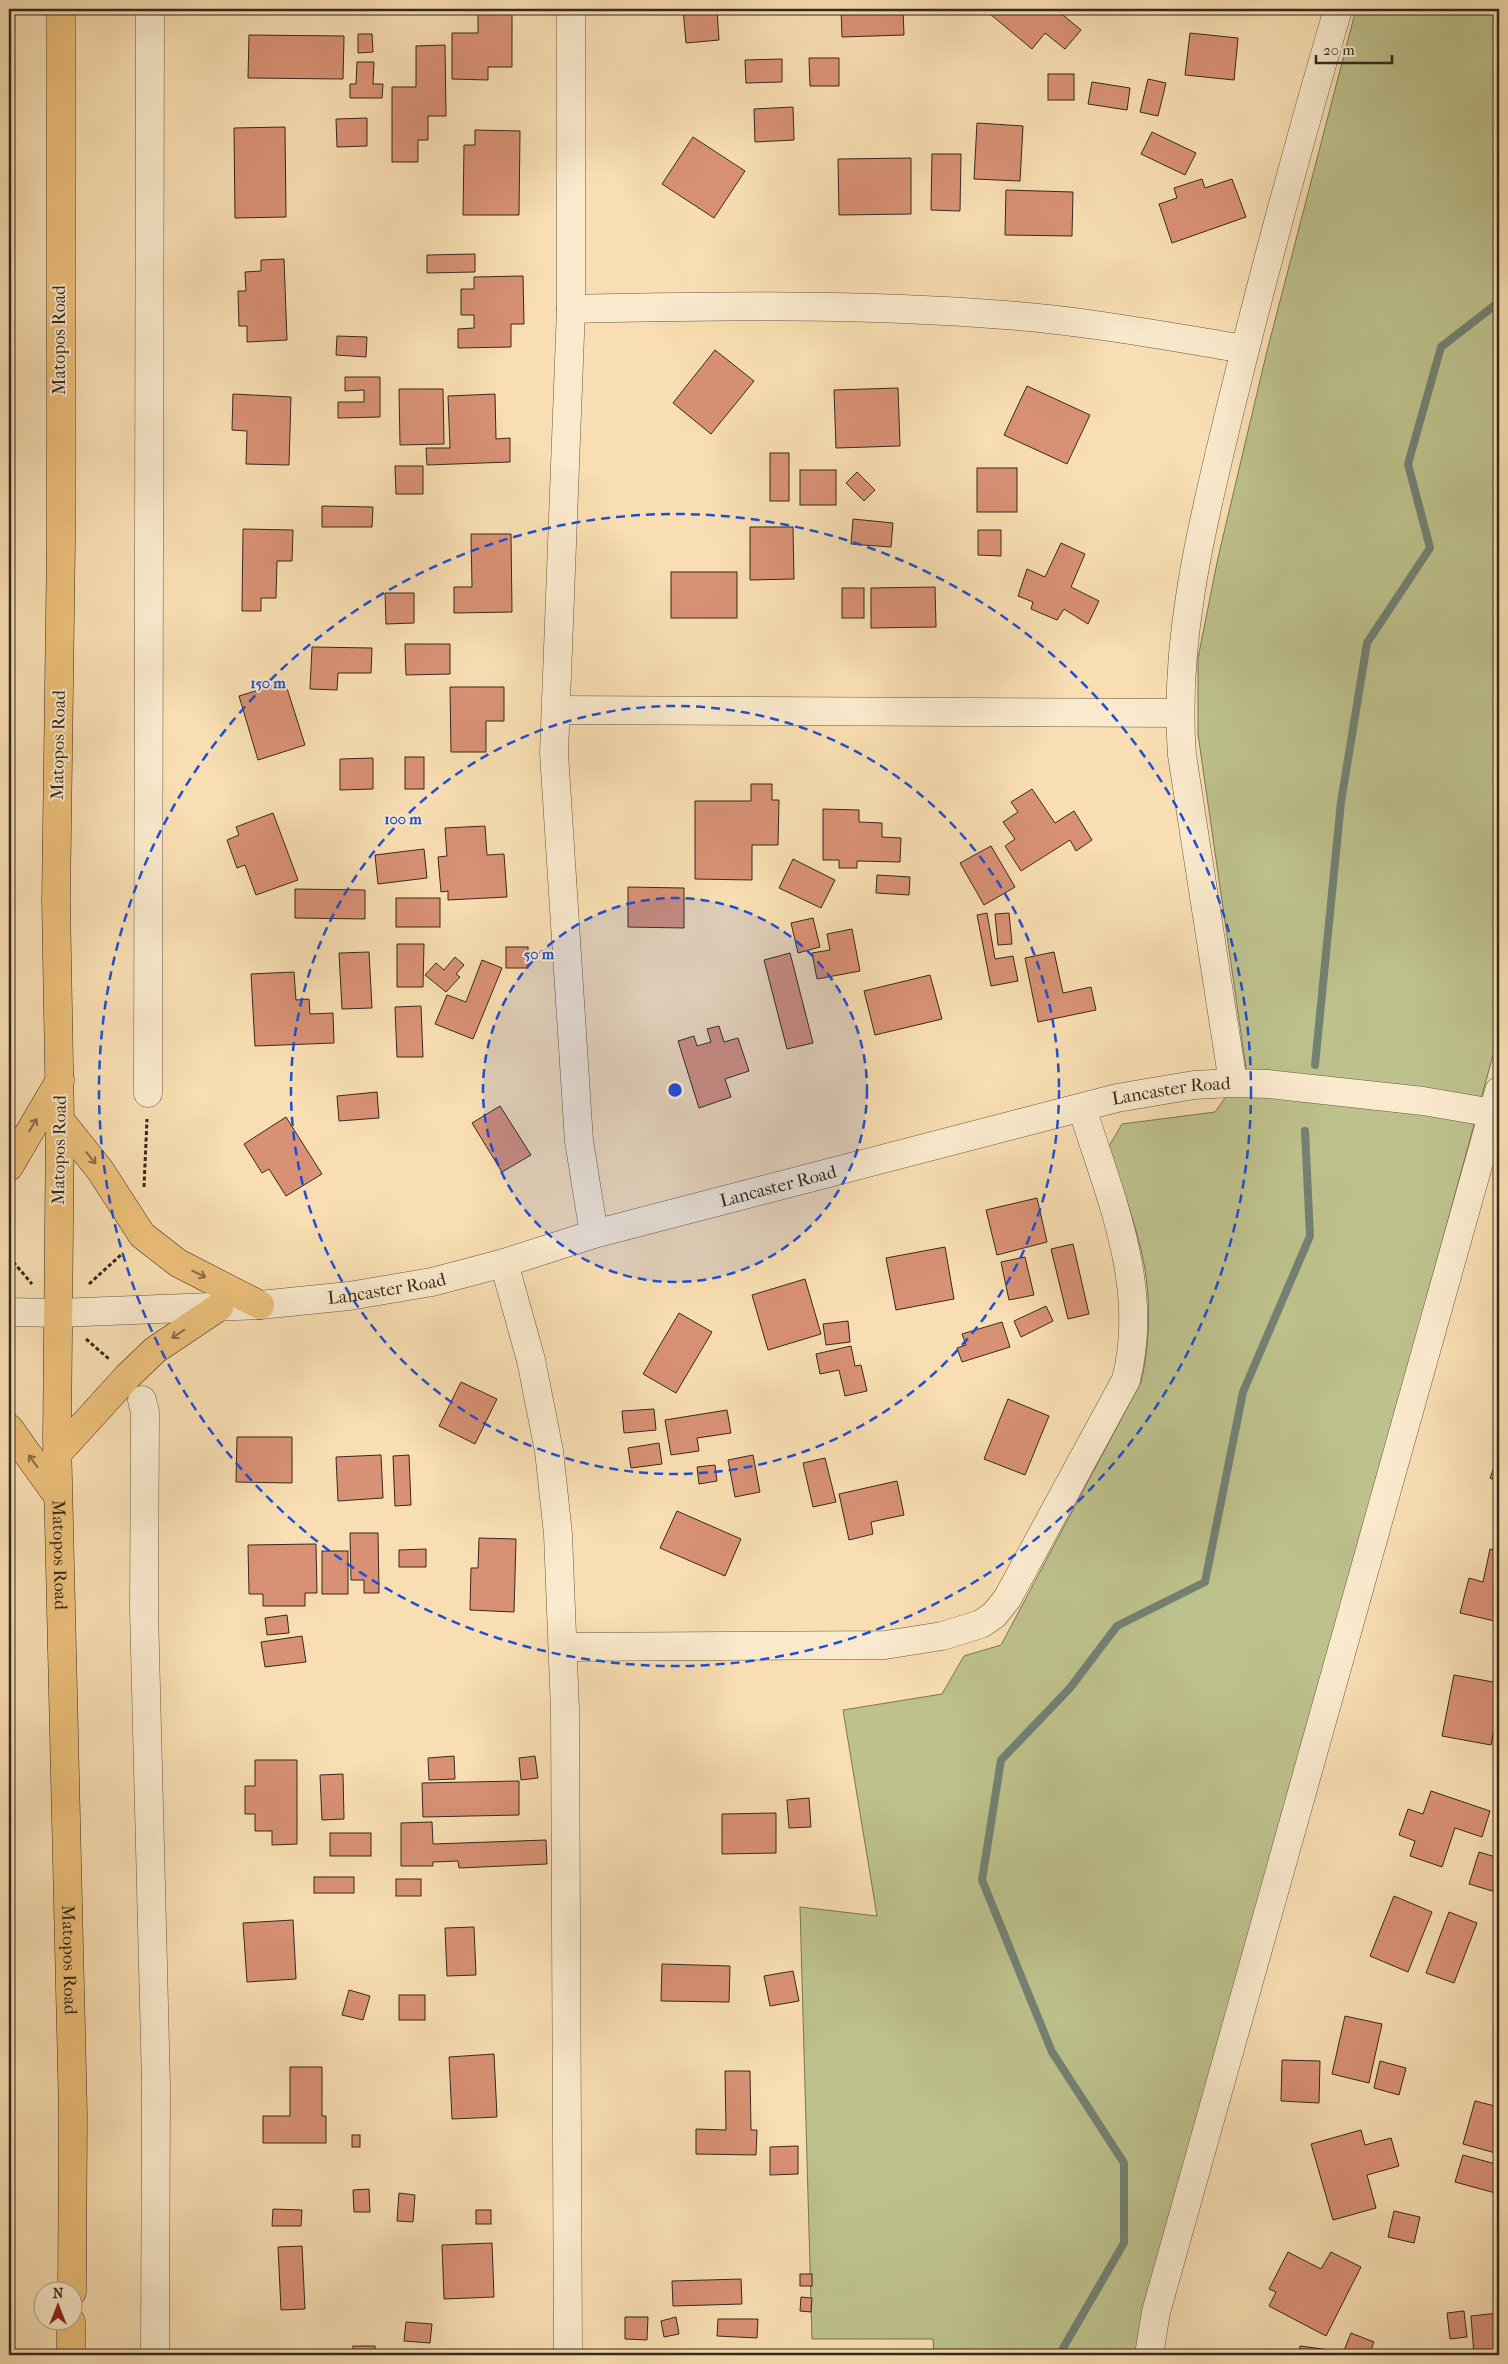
<svg xmlns="http://www.w3.org/2000/svg" width="1508" height="2364" viewBox="0 0 1508 2364" font-family="'IM FELL French Canon',serif">
<style>
.green{fill:#bdc18c;stroke:#797554}
.lines{fill:none;stroke-linecap:round;stroke-linejoin:round}
.stream{stroke:#738173;stroke-width:8}
.building{fill:#d99175;stroke:#35291d}
.minor-casing{stroke:#665642;stroke-width:29}
.major-casing{stroke:#35291d;stroke-width:29}
.path{stroke:#35291d;stroke-width:3;stroke-dasharray:4 2.5;stroke-linecap:butt}
.minor{stroke:#faeacd;stroke-width:28}
.major{stroke:#ecbf79;stroke-width:28}
.oneway{stroke:#876c46}
.ring{fill:none;stroke:#1d4ed8;stroke-width:2.5;stroke-dasharray:9 6}
.labels{text-anchor:middle;stroke-width:4;stroke-linejoin:round;paint-order:stroke}
.street-label{font-size:18px;fill:#35291d;stroke:#faeacd}
.centre{fill:#1d4ed8;stroke:#faeacd;stroke-width:2.5}
.ring-label{font-size:15px;text-anchor:middle;font-weight:bold;fill:#1d4ed8;stroke:#faeacd;stroke-width:4;stroke-linejoin:round;paint-order:stroke}
</style>
<rect width="100%" height="100%" fill="#f8deb2"/>
<filter id="stains"><feTurbulence type="fractalNoise" baseFrequency=".004" numOctaves="4"/><feColorMatrix values="0 0 0 0 .2 0 0 0 0 .09 0 0 0 0 .02 0 0 0 .5 -.17"/></filter>
<radialGradient id="worn" r=".72"><stop offset=".6" stop-color="#630" stop-opacity="0"/><stop offset="1" stop-color="#630" stop-opacity=".3"/></radialGradient>
<path class="green" d="M1356,9H1499V1033L1150,2314L1143,2355H934L933,2339H812L800,1907L877,1916L843,1710L942,1694L964,1656L1001,1645L1141,1382C1150,1343 1151,1302 1144,1264C1137,1226 1120,1183 1109,1146L1122,1124L1215,1112L1246,1068L1198,734V658L1218,558L1267,351Z"/>
<g class="lines">
<g class="stream">
<polyline points="1315,1065 1341,802 1367,643 1430,548 1408,464 1441,347 1499,302"/>
<polyline points="1059,2355 1124,2243 1124,2163 1052,2052 982,1880 1001,1760 1070,1688 1117,1626 1205,1582 1243,1392 1310,1236 1305,1131"/>
</g>
</g>
<g class="building">
<polygon points="478,9 512,9 512,67 488,67 488,80 452,79 452,33 478,33"/>
<polygon points="683,9 739,9 717,10 719,40 686,43"/>
<polygon points="841,9 903,9 904,35 842,37"/>
<polygon points="994,9 1056,9 1081,30 1065,49 1045,33 1032,49 990,14"/>
<polygon points="1190,33 1238,38 1234,80 1185,75"/>
<polygon points="358,34 372,34 373,52 358,53"/>
<polygon points="249,35 344,36 343,79 248,78"/>
<polygon points="445,45 446,116 428,116 428,140 418,140 418,162 392,162 392,87 416,87 416,46"/>
<polygon points="809,58 839,58 839,86 810,86"/>
<polygon points="782,59 782,82 746,83 745,60"/>
<polygon points="357,62 374,62 373,84 383,84 382,98 350,98 350,84 356,84"/>
<rect x="1048" y="74" width="26" height="26"/>
<polygon points="1148,79 1166,83 1158,116 1140,112"/>
<polygon points="1092,82 1130,88 1127,110 1088,104"/>
<polygon points="793,107 794,140 755,142 754,109"/>
<polygon points="367,118 367,146 337,147 336,119"/>
<polygon points="977,123 1023,126 1020,181 974,179"/>
<polygon points="285,127 286,217 235,218 234,128"/>
<polygon points="475,130 520,131 519,215 463,215 464,145 475,145"/>
<polygon points="1152,132 1196,153 1185,175 1141,154"/>
<polygon points="693,137 745,171 714,218 662,184"/>
<polygon points="932,154 961,154 960,211 931,210"/>
<polygon points="911,158 911,214 839,215 838,159"/>
<polygon points="1202,179 1205,188 1232,179 1246,217 1172,243 1159,204 1177,198 1174,188"/>
<polygon points="1006,190 1073,192 1072,236 1005,235"/>
<polygon points="475,254 475,272 427,273 427,255"/>
<polygon points="284,259 287,340 247,342 247,326 239,326 238,291 246,291 245,272 261,271 261,260"/>
<polygon points="523,276 524,324 511,324 511,347 458,348 458,329 474,328 474,315 461,315 461,289 474,289 474,277"/>
<polygon points="337,336 367,337 366,357 336,355"/>
<polygon points="715,350 754,381 711,434 673,403"/>
<polygon points="345,377 380,377 380,417 338,418 338,402 364,402 364,390 345,391"/>
<polygon points="1027,386 1090,415 1067,464 1004,435"/>
<polygon points="898,388 900,446 836,448 834,390"/>
<polygon points="399,389 443,389 444,444 400,445"/>
<polygon points="233,394 291,397 289,465 246,464 247,431 232,430"/>
<polygon points="495,394 496,439 510,438 510,462 427,465 426,448 450,448 448,396"/>
<rect x="770" y="453" width="19" height="48"/>
<polygon points="395,466 423,466 423,494 396,494"/>
<rect x="977" y="468" width="40" height="44"/>
<rect x="800" y="470" width="36" height="35"/>
<polygon points="857,472 875,490 864,501 846,483"/>
<polygon points="322,506 373,507 372,527 322,527"/>
<polygon points="853,519 893,523 891,547 851,544"/>
<polygon points="750,527 793,527 794,579 750,580"/>
<polygon points="243,529 293,530 292,561 277,561 276,598 261,598 261,611 242,611"/>
<polygon points="978,530 1001,530 1001,556 978,555"/>
<polygon points="471,534 511,534 512,612 454,613 454,587 472,587"/>
<polygon points="1061,543 1085,554 1071,587 1099,601 1088,624 1064,609 1057,620 1031,609 1033,602 1018,596 1027,569 1045,577"/>
<rect x="671" y="572" width="66" height="46"/>
<polygon points="935,587 936,627 871,628 871,588"/>
<rect x="842" y="588" width="22" height="30"/>
<polygon points="385,593 414,593 414,623 386,624"/>
<polygon points="405,644 450,644 450,674 406,675"/>
<polygon points="312,647 372,648 371,673 338,673 337,690 310,689"/>
<polygon points="285,682 305,745 258,760 239,696"/>
<polygon points="450,687 504,687 504,721 486,721 486,752 451,752"/>
<rect x="405" y="757" width="19" height="32"/>
<polygon points="373,758 373,789 340,790 340,759"/>
<polygon points="751,784 772,784 772,800 779,800 778,845 752,845 752,880 695,879 695,801 751,801"/>
<polygon points="1032,789 1055,823 1074,811 1092,840 1076,851 1070,840 1021,871 1005,846 1015,839 1003,822 1018,812 1011,802"/>
<polygon points="823,809 859,810 859,822 882,823 882,837 901,838 900,862 857,861 857,868 839,868 839,860 823,860"/>
<polygon points="273,813 298,880 256,895 245,865 237,868 227,840 239,835 236,827"/>
<polygon points="485,826 487,855 504,854 507,897 448,900 448,891 441,892 438,857 447,856 445,828"/>
<polygon points="991,846 1015,887 984,905 960,863"/>
<polygon points="424,849 427,878 378,884 375,855"/>
<polygon points="793,859 835,880 821,908 779,888"/>
<polygon points="877,875 910,877 909,895 876,893"/>
<polygon points="628,887 684,888 684,928 628,927"/>
<polygon points="295,889 365,890 365,919 295,918"/>
<rect x="396" y="898" width="44" height="29"/>
<polygon points="987,913 995,959 1013,956 1018,981 991,986 977,915"/>
<polygon points="1009,913 1012,944 998,945 995,914"/>
<polygon points="813,918 820,947 798,953 791,923"/>
<polygon points="852,929 860,971 817,979 812,953 830,950 827,934"/>
<polygon points="397,944 424,944 423,987 397,987"/>
<rect x="506" y="947" width="22" height="21"/>
<polygon points="369,952 372,1008 342,1009 339,953"/>
<polygon points="1054,952 1063,993 1091,987 1096,1010 1038,1022 1025,958"/>
<polygon points="790,953 813,1043 787,1049 764,960"/>
<polygon points="455,957 464,965 456,974 460,977 446,992 425,975 436,963 444,970"/>
<polygon points="482,960 502,968 473,1039 435,1024 447,995 466,1002"/>
<polygon points="294,972 296,1000 309,999 310,1014 333,1013 334,1043 255,1046 251,974"/>
<polygon points="930,975 942,1019 875,1035 864,991"/>
<polygon points="421,1006 423,1057 397,1057 395,1007"/>
<polygon points="719,1026 724,1042 738,1038 749,1071 725,1079 731,1097 699,1108 678,1041 694,1036 697,1046 711,1042 707,1029"/>
<polygon points="377,1092 379,1118 339,1121 337,1096"/>
<polygon points="500,1106 531,1155 502,1172 472,1123"/>
<polygon points="286,1117 322,1174 286,1196 269,1169 262,1173 244,1144"/>
<polygon points="1037,1198 1047,1242 997,1255 986,1210"/>
<polygon points="1073,1244 1089,1314 1068,1319 1051,1249"/>
<polygon points="945,1247 954,1299 896,1310 886,1258"/>
<polygon points="1025,1257 1034,1295 1009,1300 1001,1262"/>
<polygon points="805,1279 821,1334 768,1350 752,1295"/>
<polygon points="1046,1306 1053,1321 1021,1337 1014,1321"/>
<polygon points="679,1313 712,1332 676,1393 643,1374"/>
<polygon points="848,1321 850,1342 826,1345 823,1324"/>
<polygon points="1002,1322 1010,1347 962,1362 957,1348 966,1345 962,1334"/>
<polygon points="851,1346 855,1366 861,1365 867,1391 845,1396 839,1370 820,1374 816,1354"/>
<polygon points="461,1382 497,1399 475,1444 439,1426"/>
<polygon points="1008,1399 1049,1416 1025,1475 984,1459"/>
<polygon points="654,1409 656,1430 624,1433 622,1411"/>
<polygon points="727,1410 731,1433 697,1438 699,1451 671,1455 665,1420"/>
<polygon points="237,1437 292,1437 292,1483 236,1482"/>
<polygon points="659,1443 662,1464 631,1468 628,1448"/>
<polygon points="1499,1454 1499,1482 1490,1478"/>
<polygon points="381,1455 383,1498 338,1501 336,1457"/>
<polygon points="409,1455 411,1505 395,1506 393,1456"/>
<polygon points="753,1455 760,1492 735,1497 728,1460"/>
<polygon points="825,1458 836,1502 813,1507 803,1463"/>
<polygon points="715,1465 717,1481 699,1484 697,1467"/>
<polygon points="897,1481 904,1515 871,1522 873,1534 849,1540 839,1494"/>
<polygon points="677,1511 741,1539 725,1576 660,1548"/>
<polygon points="350,1533 378,1533 379,1593 364,1593 364,1580 351,1580"/>
<polygon points="479,1538 516,1539 514,1612 470,1610 471,1568 478,1568"/>
<polygon points="316,1544 317,1593 305,1593 305,1606 263,1606 263,1594 249,1594 248,1545"/>
<polygon points="426,1549 426,1567 399,1567 399,1550"/>
<polygon points="1490,1549 1499,1551 1499,1622 1460,1613 1469,1578 1483,1582"/>
<rect x="322" y="1551" width="26" height="43"/>
<polygon points="287,1615 289,1633 267,1635 265,1618"/>
<polygon points="302,1636 306,1662 265,1667 261,1642"/>
<polygon points="1454,1675 1499,1683 1499,1701 1491,1745 1442,1736"/>
<polygon points="454,1756 455,1779 429,1780 428,1758"/>
<polygon points="535,1756 538,1778 521,1780 519,1758"/>
<polygon points="255,1760 297,1760 297,1844 272,1845 272,1831 255,1831 255,1814 245,1814 245,1786 255,1786"/>
<polygon points="343,1774 344,1819 322,1820 320,1775"/>
<polygon points="519,1781 519,1815 423,1817 422,1783"/>
<polygon points="1431,1791 1490,1811 1482,1837 1455,1828 1442,1867 1410,1856 1415,1841 1399,1835 1408,1809 1423,1814"/>
<polygon points="809,1798 811,1827 789,1828 787,1800"/>
<polygon points="776,1813 776,1853 722,1854 722,1814"/>
<polygon points="432,1822 433,1844 546,1840 547,1864 459,1868 458,1861 433,1862 433,1866 401,1866 401,1823"/>
<rect x="330" y="1833" width="41" height="23"/>
<polygon points="1479,1852 1499,1858 1499,1893 1469,1884"/>
<rect x="314" y="1877" width="40" height="16"/>
<rect x="396" y="1879" width="25" height="17"/>
<polygon points="1394,1896 1432,1912 1408,1972 1370,1956"/>
<polygon points="1449,1912 1477,1923 1454,1983 1426,1973"/>
<polygon points="293,1920 296,1979 247,1982 243,1923"/>
<polygon points="474,1927 476,1975 447,1976 445,1928"/>
<polygon points="662,1964 730,1966 729,2002 661,2001"/>
<polygon points="793,1971 799,2001 770,2006 764,1976"/>
<polygon points="349,1990 370,1996 363,2020 342,2015"/>
<rect x="399" y="1995" width="26" height="25"/>
<polygon points="1345,2016 1382,2024 1369,2083 1332,2074"/>
<polygon points="494,2054 497,2117 452,2119 449,2057"/>
<polygon points="1282,2060 1320,2061 1319,2103 1281,2101"/>
<polygon points="1380,2061 1406,2068 1399,2095 1374,2088"/>
<polygon points="290,2067 322,2067 322,2116 326,2116 326,2143 263,2143 263,2116 290,2116"/>
<polygon points="725,2071 750,2071 751,2130 757,2130 756,2155 696,2154 696,2129 726,2130"/>
<polygon points="1475,2101 1499,2107 1499,2154 1463,2144"/>
<polygon points="1361,2130 1365,2145 1391,2138 1399,2166 1367,2175 1376,2208 1333,2220 1311,2144"/>
<rect x="352" y="2135" width="8" height="12"/>
<polygon points="798,2146 798,2174 770,2175 770,2147"/>
<polygon points="1463,2155 1499,2165 1499,2194 1455,2182"/>
<polygon points="369,2189 370,2212 354,2212 353,2190"/>
<polygon points="399,2193 415,2195 413,2222 397,2221"/>
<polygon points="273,2209 302,2210 301,2226 272,2226"/>
<rect x="476" y="2210" width="15" height="14"/>
<polygon points="1394,2211 1420,2217 1414,2243 1388,2237"/>
<polygon points="492,2243 494,2297 444,2299 442,2245"/>
<polygon points="302,2246 305,2309 281,2310 278,2247"/>
<polygon points="1288,2252 1321,2269 1331,2252 1361,2267 1326,2336 1269,2306 1276,2292 1269,2289"/>
<rect x="800" y="2274" width="12" height="12"/>
<polygon points="741,2279 742,2304 673,2306 672,2281"/>
<polygon points="801,2297 812,2298 811,2312 800,2311"/>
<polygon points="1464,2311 1467,2337 1450,2339 1447,2313"/>
<polygon points="1499,2313 1499,2355 1474,2355 1471,2316"/>
<polygon points="625,2317 648,2317 647,2340 625,2339"/>
<polygon points="676,2317 679,2334 664,2337 661,2321"/>
<polygon points="718,2319 758,2319 757,2338 717,2336"/>
<polygon points="406,2322 432,2324 430,2343 404,2341"/>
<polygon points="1351,2333 1374,2342 1369,2355 1343,2353"/>
<rect x="353" y="2346" width="22" height="9"/>
<polygon points="1300,2346 1330,2350 1329,2355 1298,2355"/>
</g>
<g class="lines">
<g class="minor-casing">
<g id="minor">
<polyline points="571,9 571,309 554,753 579,1141 594,1234"/>
<path d="M571,309C716,306 860,303 1005,315C1086,321 1165,336 1245,349"/>
<polyline points="556,710 1179,713"/>
<path d="M1233,1083L1182,755C1173,638 1203,523 1230,410C1263,275 1299,142 1338,9"/>
<polyline points="148,1093 150,9"/>
<polyline points="504,1263 531,1360 549,1451 558,1534 565,1710 568,2355"/>
<path id="s1" d="M9,1312L57,1313L260,1305L349,1296L432,1282L504,1263L594,1234L1117,1098L1194,1085L1233,1083L1268,1084L1423,1101L1499,1114"/>
<polyline points="142,1400 145,1412 144,1610 156,2085 155,2355"/>
<path d="M563,1647L885,1645L942,1636L981,1624L994,1615L1007,1599L1126,1380C1150,1286 1110,1197 1082,1108"/>
<polyline points="1149,2355 1156,2312 1499,1091"/>
</g>
</g>
<g class="major-casing">
<g id="major">
<path id="s2" d="M61,9V542L56,901L60,1120L57,1439L73,2114L72,2292"/>
<polyline points="60,1120 100,1170 142,1235 178,1263 260,1305"/>
<polyline points="9,1167 60,1080"/>
<polyline points="9,1428 57,1495"/>
<polyline points="57,1454 128,1376 155,1350 219,1307"/>
<polyline points="71,2355 71,2322"/>
</g>
</g>
<g class="path">
<polyline points="144,1187 147,1119"/>
<polyline points="9,1257 32,1284"/>
<polyline points="89,1284 123,1253"/>
<polyline points="86,1339 109,1359"/>
</g>
<use href="#minor" class="minor"/>
<use href="#major" class="major"/>
</g>
<defs><path id="oneway-shaft" d="M-6 0H5M1.5-3L5.5 0L1.5 3" fill="none" stroke-width="1.6" stroke-linecap="round" stroke-linejoin="round" transform="scale(1.25)"/></defs>
<g class="oneway">
<use href="#oneway-shaft" transform="translate(33 1125) rotate(-60)"/>
<use href="#oneway-shaft" transform="translate(91 1158) rotate(51)"/>
<use href="#oneway-shaft" transform="translate(199 1274) rotate(27)"/>
<use href="#oneway-shaft" transform="translate(178 1334) rotate(146)"/>
<use href="#oneway-shaft" transform="translate(33 1461) rotate(-126)"/>
</g>
<circle cx="675" cy="1090" r="192" fill="#1d4ed8" fill-opacity=".12"/>
<g class="ring">
<circle cx="675" cy="1090" r="192"/>
<circle cx="675" cy="1090" r="384"/>
<circle cx="675" cy="1090" r="576"/>
</g>
<g class="labels">
<g class="street-label">
<text transform="translate(59 340) rotate(-90)" y="6">Matopos Road</text>
<text transform="translate(58 745) rotate(-89)" y="6">Matopos Road</text>
<text dy="6" stroke="none"><textPath href="#s1" startOffset="1189">Lancaster Road</textPath></text>
<text transform="translate(59 1150) rotate(-89)" y="6">Matopos Road</text>
<text dy="6" stroke="none"><textPath href="#s1" startOffset="784">Lancaster Road</textPath></text>
<text dy="6" stroke="none"><textPath href="#s1" startOffset="379">Lancaster Road</textPath></text>
<text dy="6" stroke="none"><textPath href="#s2" startOffset="1546">Matopos Road</textPath></text>
<text dy="6" stroke="none"><textPath href="#s2" startOffset="1951">Matopos Road</textPath></text>
</g>
</g>
<circle cx="675" cy="1090" r="8" class="centre"/>
<g class="ring-label">
<text x="268" y="688">150 m</text>
<text x="403" y="824">100 m</text>
<text x="539" y="959">50 m</text>
</g>
<rect width="1508" height="2364" fill="none" stroke="#f8deb2" stroke-width="30"/>
<rect x="10" y="10" width="1488" height="2344" fill="none" stroke="#35291d" stroke-width="2.5"/>
<rect x="15" y="15" width="1478" height="2334" fill="none" stroke="#35291d"/>
<g transform="translate(58 2306)"><circle r="24" fill="#faeacd" stroke="#ab9d87"/>
<path d="M0-4L9 19L0 12L-9 19Z" fill="#8f2418"/>
<text y="-8" font-size="14" font-weight="bold" text-anchor="middle" fill="#35291d">N</text>
</g>
<path d="M1316 55v8h76v-8" fill="none" stroke="#35291d" stroke-width="2.5"/>
<text x="1323" y="55" font-size="15" fill="#35291d" stroke="#faeacd" stroke-width="4" paint-order="stroke">20 m</text>
<rect width="100%" height="100%" filter="url(#stains)"/>
<rect width="100%" height="100%" fill="url(#worn)"/>
</svg>
